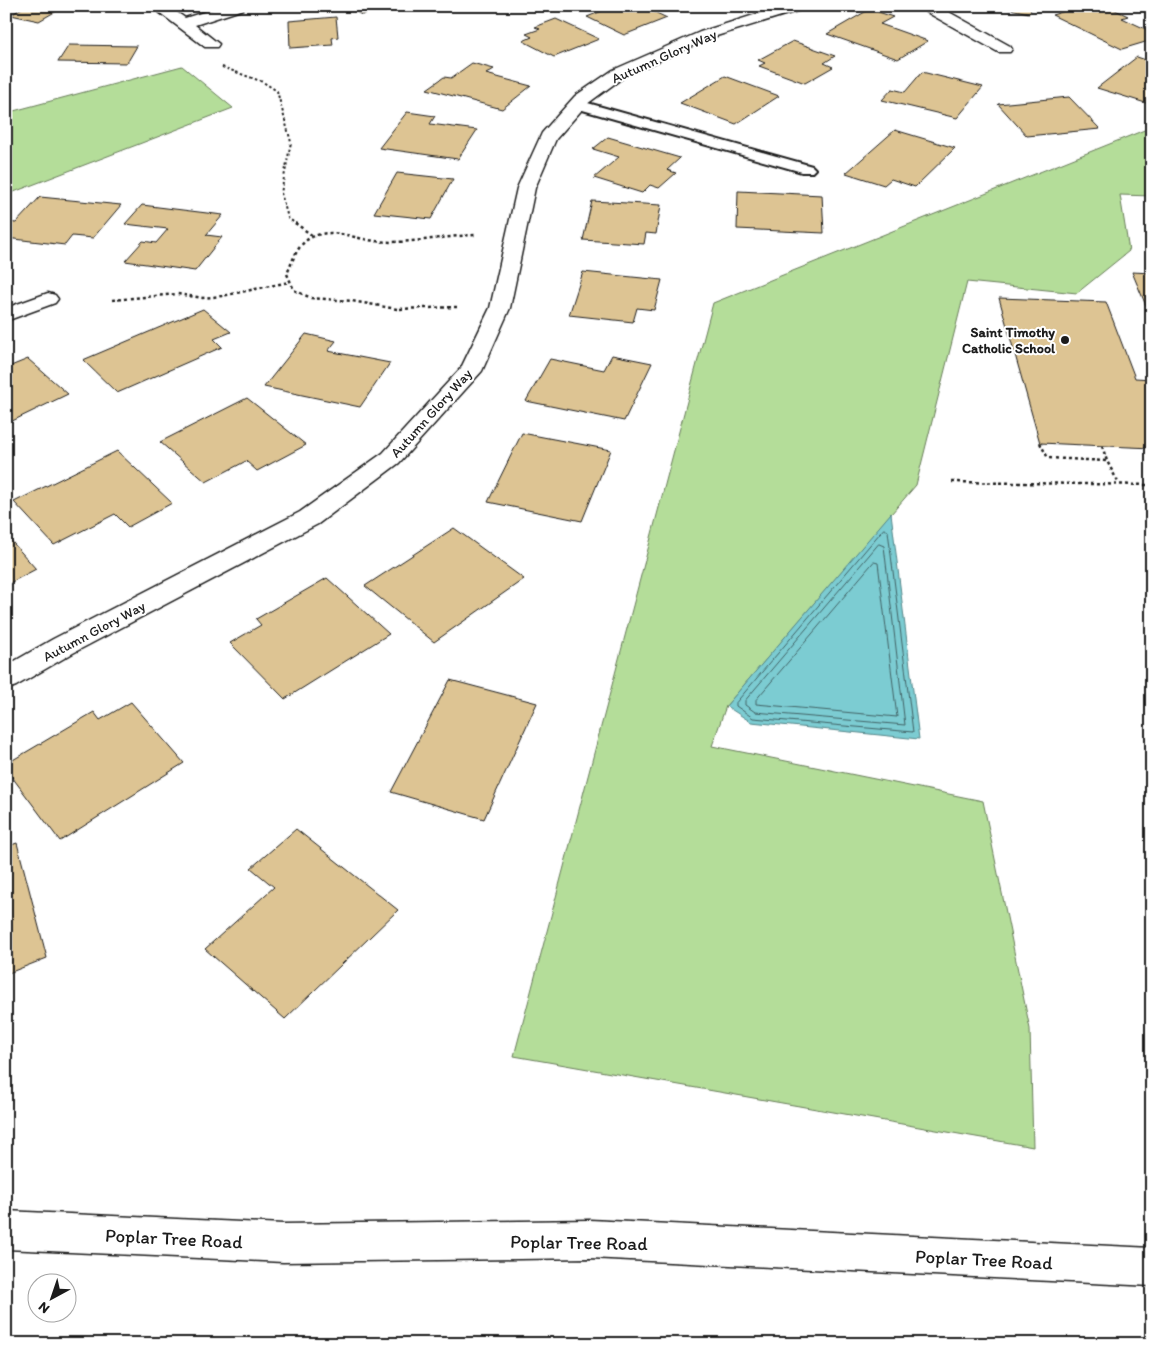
<svg xmlns="http://www.w3.org/2000/svg" width="1158" height="1350" viewBox="0 0 1158 1350" font-family="Itim,sans-serif">
<style>
.green{fill:#b4dd99;stroke:#687c5a}
.water{fill:#7bccd2;stroke:#558689}
.lines{fill:none;stroke-linecap:round;stroke-linejoin:round}
.shore{stroke:#426265;stroke-width:1}
.building{fill:#ddc493;stroke:#1c1c1c}
.lane-casing{stroke:#1c1c1c;stroke-width:4}
.street-casing{stroke:#1c1c1c;stroke-width:3}
.secondary-casing{stroke:#1c1c1c;stroke-width:3}
.path-far1{stroke:#1c1c1c;stroke-width:2;stroke-dasharray:2.5 2.5;stroke-linecap:butt}
.path{stroke:#1c1c1c;stroke-width:2.5;stroke-dasharray:3 3;stroke-linecap:butt}
.lane{fill:#fff;fill-rule:evenodd}
.street{fill:#fff;fill-rule:evenodd}
.secondary{fill:#fff;fill-rule:evenodd}
.poi-dot{fill:#1c1c1c;stroke:#fff;stroke-width:2}
.labels{text-anchor:middle;stroke-width:4;stroke-linejoin:round;paint-order:stroke}
.far-street-label{font-size:14px;fill:#1c1c1c;stroke:#fff}
.far-poi-label{font-size:14px;font-weight:bold;fill:#1c1c1c;stroke:#fff;text-anchor:end}
.near-street-label{font-size:19px;fill:#1c1c1c;stroke:#fff}
</style>
<rect width="100%" height="100%" fill="#fff"/>
<filter id="ink" filterUnits="userSpaceOnUse"><feTurbulence type="fractalNoise" baseFrequency=".02" numOctaves="2"/><feDisplacementMap in="SourceGraphic" scale="10" xChannelSelector="R" yChannelSelector="G"/><feConvolveMatrix kernelMatrix="1 2 1 2 8 2 1 2 1" color-interpolation-filters="sRGB"/></filter>
<g filter="url(#ink)">
<g class="green">
<polygon points="182,66 233,108 6,195 6,113"/>
<polygon points="1152,127 1152,196 1120,195 1129,251 1077,293 967,282 916,485 726,706 712,746 983,801 1030,1029 1033,1147 514,1056 713,303"/>
</g>
<polygon class="water" points="891,513 919,739 751,722 726,706"/>
<g class="lines">
<g class="shore">
<polygon points="884,529 888,531 913,732 753,718 736,706 736,703"/>
<polygon points="879,544 884,546 905,725 755,712 745,705 745,701"/>
<polygon points="874,562 878,563 897,717 756,704 756,700"/>
</g>
</g>
<g class="building">
<polygon points="25,6 65,6 39,21 11,15"/>
<polygon points="344,6 385,6 362,15"/>
<polygon points="614,6 642,6 667,18 624,35 587,17"/>
<polygon points="996,6 1033,6 1029,13"/>
<polygon points="1107,6 1128,16 1122,18 1152,32 1152,40 1122,49 1052,15 1075,8 1085,13"/>
<polygon points="870,9 893,17 880,24 928,41 898,59 827,34"/>
<polygon points="336,17 338,37 332,38 333,45 290,48 289,21"/>
<polygon points="556,19 599,39 554,57 523,41 532,37 526,34 540,29 535,27"/>
<polygon points="793,41 835,56 824,63 833,67 805,83 759,66 765,63 758,60"/>
<polygon points="69,45 137,46 127,63 58,62"/>
<polygon points="1137,57 1152,62 1152,105 1097,88"/>
<polygon points="472,63 494,69 486,74 531,86 502,109 427,89 444,77 451,78"/>
<polygon points="922,72 983,87 957,118 882,100 892,89 905,92"/>
<polygon points="725,76 779,96 736,124 680,103"/>
<polygon points="1069,97 1100,129 1027,136 998,104"/>
<polygon points="407,112 435,116 430,124 477,130 458,159 379,148"/>
<polygon points="895,130 955,148 915,187 891,179 884,185 846,173"/>
<polygon points="608,137 680,158 667,170 676,173 659,188 650,185 642,193 594,178 619,157 593,149"/>
<polygon points="397,173 453,179 431,219 374,213"/>
<polygon points="738,191 822,195 824,233 737,229"/>
<polygon points="40,197 121,205 93,238 72,236 65,245 6,238 6,222 16,223"/>
<polygon points="592,201 661,205 656,234 646,233 644,244 583,240"/>
<polygon points="142,205 223,215 206,235 222,237 195,271 125,261 143,241 156,243 168,229 125,224"/>
<polygon points="583,272 662,280 654,310 637,308 633,322 569,315"/>
<polygon points="1132,272 1152,273 1152,320"/>
<polygon points="999,298 1106,302 1135,378 1152,379 1152,448 1040,443"/>
<polygon points="203,309 231,332 214,339 222,347 117,393 83,360"/>
<polygon points="306,334 336,341 328,351 390,363 360,407 264,387"/>
<polygon points="612,355 652,363 624,421 526,401 550,359 604,370"/>
<polygon points="28,359 68,394 6,424 6,368"/>
<polygon points="247,398 306,445 257,471 246,461 206,482 160,442"/>
<polygon points="522,433 611,450 582,521 488,502"/>
<polygon points="117,451 172,503 128,527 115,514 54,545 14,502"/>
<polygon points="454,528 524,579 434,642 365,586"/>
<polygon points="6,535 36,569 6,585"/>
<polygon points="327,578 389,634 285,699 230,643 261,625 256,619"/>
<polygon points="450,680 537,703 484,819 391,792"/>
<polygon points="131,702 184,763 60,841 6,769 6,764 94,712 100,720"/>
<polygon points="296,829 398,910 285,1019 205,949 274,887 251,868"/>
<polygon points="17,843 47,958 6,974 6,847"/>
</g>
<g class="lines">
<g class="lane-casing">
<polygon id="lane" points="577,100 812,166 815,169 812,172 802,172 572,107 570,104 572,101"/>
</g>
<g class="street-casing">
<g id="street">
<polygon points="151,6 168,6 185,18 223,6 246,6 244,9 195,25 219,44 217,47 205,47"/>
<polygon points="783,6 806,6 804,9 710,38 625,76 587,104 556,139 535,188 510,308 482,371 399,463 318,524 73,653 16,686 6,690 6,666 53,639 300,512 383,453 461,368 490,308 517,188 542,133 575,96 613,70 700,32"/>
<polygon points="919,6 938,6 1010,46 1012,49 1010,52 998,52 921,9"/>
<polygon points="48,293 55,295 58,299 55,303 6,321 6,308"/>
</g>
</g>
<g class="secondary-casing">
<polygon id="secondary" points="6,1211 283,1224 590,1220 1152,1248 1152,1286 590,1258 283,1262 6,1249"/>
</g>
<polyline class="path-far1" points="222,67 263,82 277,91 291,142 281,193 288,218 296,224"/>
<g class="path">
<polyline points="295,223 313,236"/>
<polyline points="112,300 177,294 203,298 222,296 289,282"/>
<path d="M457,307L397,309L352,301L311,298L294,290L287,274C293,260 297,244 312,237C331,228 350,237 369,240C403,246 441,236 476,235"/>
<polyline points="1040,443 1048,458 1107,461 1119,484"/>
<polyline points="1102,446 1107,461"/>
<polyline points="952,482 1152,485"/>
</g>
<use href="#lane" class="lane"/>
<use href="#street" class="street"/>
<use href="#secondary" class="secondary"/>
</g>
</g>
<circle class="poi-dot" cx="1065" cy="340" r="5"/>
<g class="labels">
<g class="far-street-label">
<text transform="translate(664 56) rotate(-24)" y="5">Autumn Glory Way</text>
<text transform="translate(431 413) rotate(-48)" y="5">Autumn Glory Way</text>
<text transform="translate(94 631) rotate(-28)" y="5">Autumn Glory Way</text>
</g>
<g class="far-poi-label">
<text x="1055" y="337">Saint Timothy<tspan x="1055" dy="16">Catholic School</tspan></text>
</g>
<g class="near-street-label">
<text transform="translate(174 1238) rotate(3)" y="7">Poplar Tree Road</text>
<text transform="translate(579 1242) rotate(1)" y="7">Poplar Tree Road</text>
<text transform="translate(984 1259) rotate(3)" y="7">Poplar Tree Road</text>
</g>
</g>
<rect width="1158" height="1350" fill="none" stroke="#fff" stroke-width="25"/>
<rect x="12" y="12" width="1133" height="1325" fill="none" stroke="#1c1c1c" stroke-width="2" filter="url(#ink)"/>
<g transform="translate(52 1298) rotate(220)"><circle r="24" fill="#ffffff" stroke="#a4a4a4"/>
<path d="M0-4L9 19L0 12L-9 19Z" fill="#1c1c1c"/>
<text y="-8" font-size="14" font-weight="bold" text-anchor="middle" fill="#1c1c1c">N</text>
</g>
</svg>
